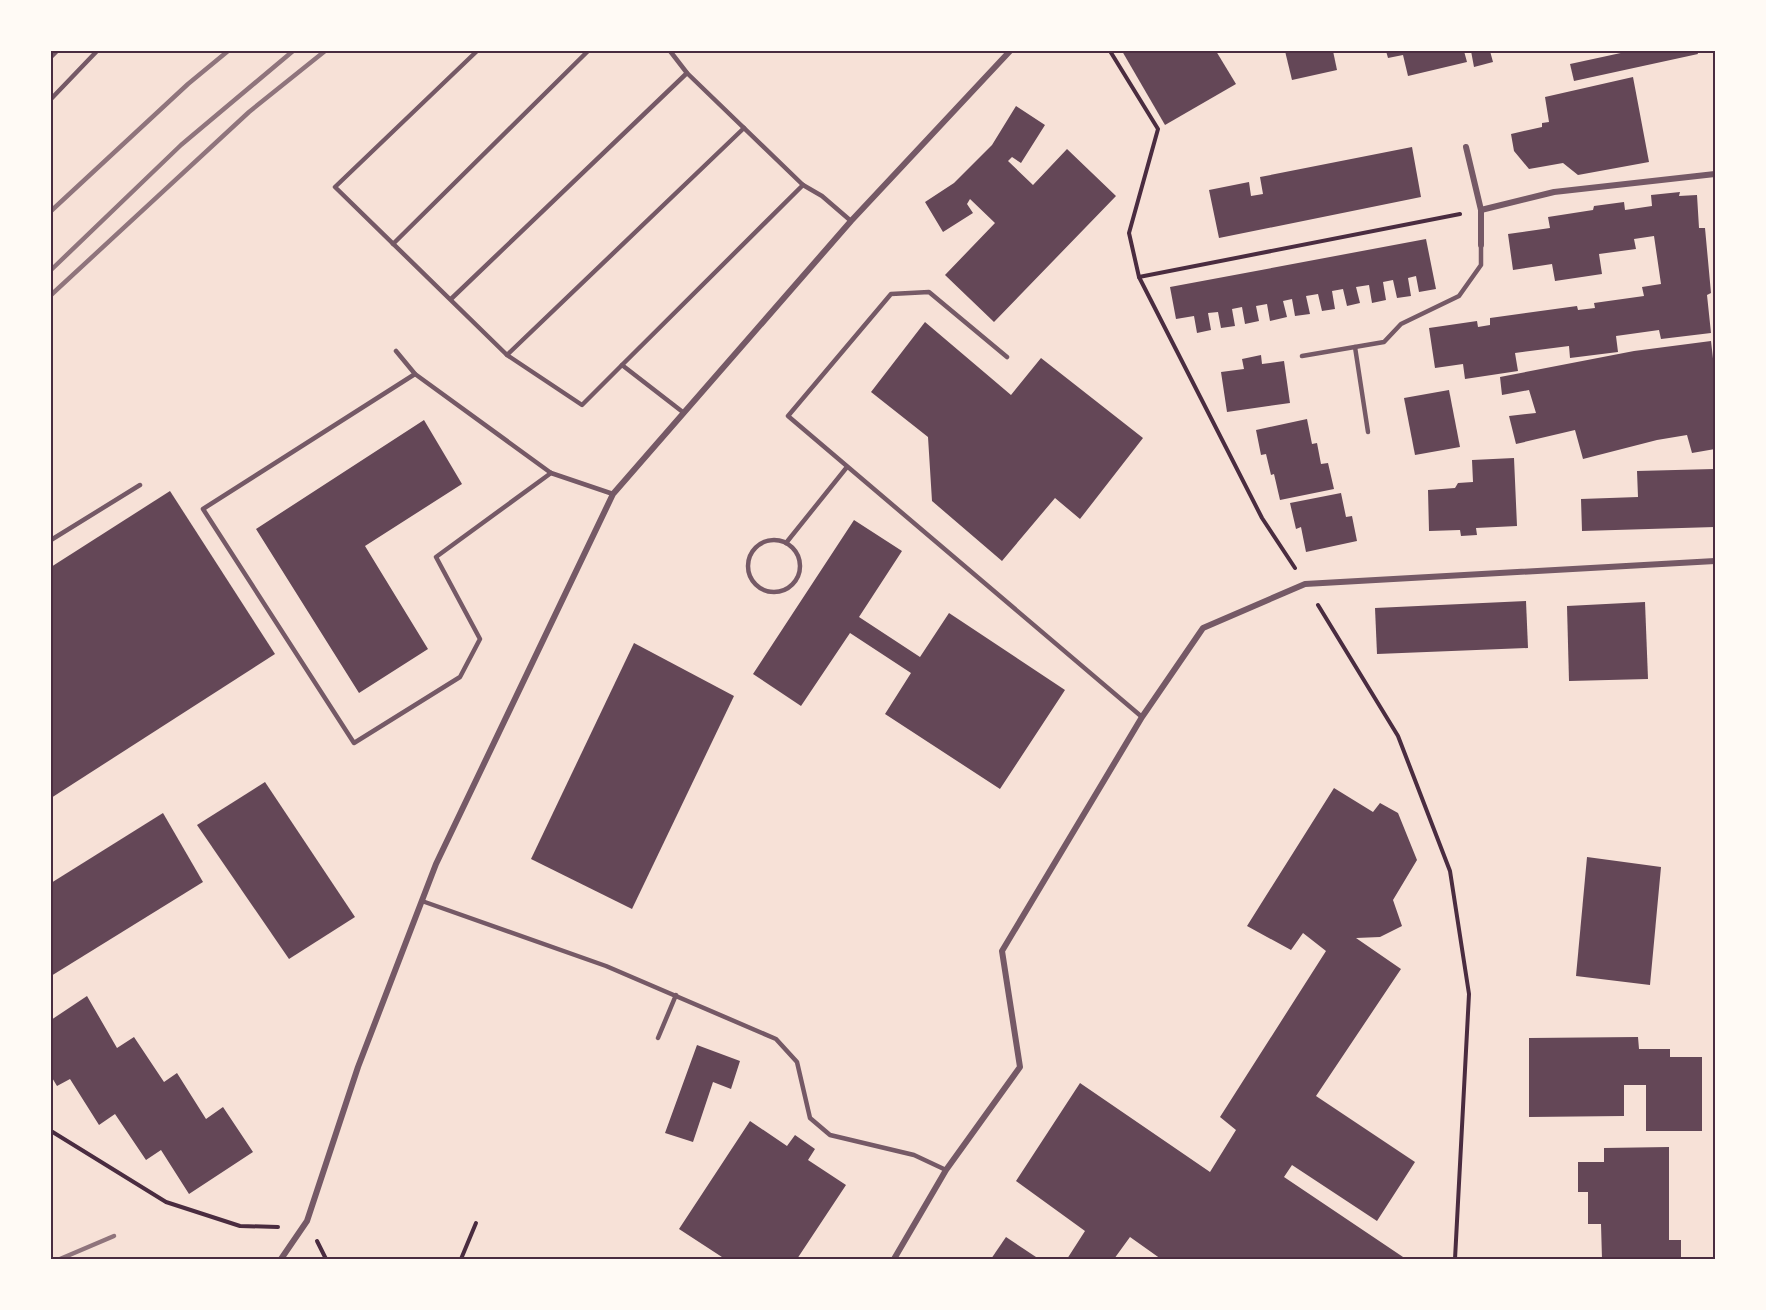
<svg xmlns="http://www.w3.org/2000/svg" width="1766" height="1310" viewBox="0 0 1766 1310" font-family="Signika,sans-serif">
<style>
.building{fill:#644757}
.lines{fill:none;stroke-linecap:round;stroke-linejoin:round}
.path{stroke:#4a2c40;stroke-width:4}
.service{stroke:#755966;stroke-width:4.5}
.minor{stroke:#755966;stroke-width:6}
.rail{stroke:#8f747c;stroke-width:4.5}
.neatline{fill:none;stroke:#4a2c40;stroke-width:2}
</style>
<rect width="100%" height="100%" fill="#f7e1d7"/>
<g class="building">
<polygon points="1122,51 1216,51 1236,84 1165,125"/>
<polygon points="1285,51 1333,51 1337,70 1292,80"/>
<polygon points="1386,51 1464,51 1467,62 1408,76 1403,55 1388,58"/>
<polygon points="1471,51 1490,51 1493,62 1474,67"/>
<polygon points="1630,51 1697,51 1698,54 1574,81 1570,64"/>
<polygon points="1633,77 1649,162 1578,175 1563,163 1529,169 1514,151 1511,134 1542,127 1542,123 1549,122 1545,97"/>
<polygon points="1016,106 1045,125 1021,163 1012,157 1008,161 1033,185 1067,149 1116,196 994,322 945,275 995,223 970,199 967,204 973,213 943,232 925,202 954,183 992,145"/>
<polygon points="1412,147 1421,197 1219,238 1209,190 1249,182 1251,196 1263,194 1260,177"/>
<polygon points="1680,192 1679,196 1697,195 1699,228 1705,228 1711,293 1707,295 1711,333 1661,339 1659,330 1616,336 1618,352 1570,358 1569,346 1515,353 1518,371 1465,379 1463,364 1435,368 1429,328 1477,321 1478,327 1490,325 1490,318 1577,306 1578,310 1595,308 1594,303 1644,296 1642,287 1661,284 1654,236 1634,239 1636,249 1599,254 1602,274 1555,281 1552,264 1513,270 1508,234 1550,228 1548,217 1593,210 1594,206 1624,202 1625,210 1652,206 1651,195"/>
<polygon points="1426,239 1436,289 1419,292 1416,276 1408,278 1411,296 1397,298 1393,280 1383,282 1386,300 1372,303 1369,285 1356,287 1360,303 1347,306 1343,289 1332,291 1335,309 1322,311 1318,294 1306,296 1310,314 1295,316 1292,299 1283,301 1287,317 1270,321 1267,304 1256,306 1259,321 1245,324 1242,307 1232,309 1235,326 1221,328 1218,312 1208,313 1211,330 1197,333 1194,316 1176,319 1170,287"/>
<polygon points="925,322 1011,395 1041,358 1143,438 1080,519 1055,498 1002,561 932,501 928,437 871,392"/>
<polygon points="1711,341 1715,376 1715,449 1692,453 1687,435 1657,440 1583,459 1575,430 1516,444 1509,416 1536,413 1529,390 1502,395 1500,377 1634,351"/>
<polygon points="1261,355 1262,364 1284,361 1290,403 1227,412 1221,372 1244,369 1242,359"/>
<polygon points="1449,390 1460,447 1415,455 1404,398"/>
<polygon points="1307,419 1312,444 1317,443 1321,464 1328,463 1334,489 1280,500 1274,474 1271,475 1266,454 1261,455 1256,430"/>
<polygon points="424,420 462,484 365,546 428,649 359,693 256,529"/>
<polygon points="1514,458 1517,526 1476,528 1477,535 1461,536 1460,530 1429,531 1428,490 1455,488 1458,483 1473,482 1472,460"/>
<polygon points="1714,469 1715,527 1582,531 1581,499 1638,497 1637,471"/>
<polygon points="170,491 275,654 51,798 51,567"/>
<polygon points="1341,493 1346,517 1352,516 1357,541 1306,552 1301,527 1296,529 1290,503"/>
<polygon points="854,520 902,551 859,617 920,657 949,613 1065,690 1000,789 885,714 911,673 850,633 801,706 753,674"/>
<polygon points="1526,601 1528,648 1377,654 1375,608"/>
<polygon points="1645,602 1648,679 1569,681 1567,606"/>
<polygon points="634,643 734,696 632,909 531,859"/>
<polygon points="265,782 355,917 289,959 197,825"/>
<polygon points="1334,788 1373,812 1380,803 1398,813 1417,860 1393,900 1402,926 1380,937 1356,938 1401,969 1316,1096 1415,1162 1377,1221 1292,1165 1284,1177 1406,1259 1161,1259 1130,1237 1114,1259 1067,1259 1085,1231 1016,1181 1080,1083 1210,1172 1236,1130 1220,1117 1326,951 1303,933 1291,950 1247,926"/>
<polygon points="163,813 203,882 51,976 51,883"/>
<polygon points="1587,857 1661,867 1650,985 1576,976"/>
<polygon points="87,996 117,1048 134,1037 164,1082 177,1073 206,1119 223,1107 253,1152 189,1194 161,1150 146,1160 115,1114 99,1125 70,1079 57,1086 51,1076 51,1020"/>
<polygon points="1638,1037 1639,1049 1670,1049 1670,1057 1702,1057 1702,1131 1646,1131 1646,1085 1624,1085 1624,1116 1529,1117 1529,1038"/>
<polygon points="697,1045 740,1061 731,1089 713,1082 693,1142 665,1133"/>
<polygon points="750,1121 787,1146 795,1135 815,1149 808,1160 846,1185 797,1259 725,1259 679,1229"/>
<polygon points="1669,1147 1669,1240 1681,1240 1681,1259 1602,1259 1601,1224 1588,1224 1588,1192 1578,1192 1578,1162 1604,1162 1604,1148"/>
<polygon points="1006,1237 1039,1259 991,1259"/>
</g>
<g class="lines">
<g class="path">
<polyline points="1110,51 1158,129 1129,233 1139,277 1262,518 1295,568"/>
<polyline points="1139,277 1460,214"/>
<polyline points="1318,605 1398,736 1450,871 1469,994 1455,1259"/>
<polyline points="51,1131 166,1202 240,1226 278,1227"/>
<polyline points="317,1241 326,1259"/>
<polyline points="461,1259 476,1223"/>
</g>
<g class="service">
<polyline points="477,51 335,187 507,355 582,405 622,365 684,413"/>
<polyline points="670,51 687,73 803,185 822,196 851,221"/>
<polyline points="51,57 57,51"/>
<polyline points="51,99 97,51"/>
<polyline points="393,244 588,51"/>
<polyline points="451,299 687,73"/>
<polyline points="1355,347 1368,432"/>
<polyline points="396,351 415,374 551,473 613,494"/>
<polyline points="507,355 744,128"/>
<polyline points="1302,356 1384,342 1401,324 1459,296 1481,265 1481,245"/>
<polyline points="1007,357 929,292 891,294 788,416 1142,717"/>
<polyline points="622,365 803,185"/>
<polyline points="415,374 203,509 354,743 460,677 480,639 436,557 551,473"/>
<polyline points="51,540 140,485"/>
<circle cx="774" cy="566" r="26"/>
<polyline points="786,543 847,467"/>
<polyline points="422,901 606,966 776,1039 797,1062 810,1118 830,1135 914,1155 946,1170"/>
<polyline points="658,1038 676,995"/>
</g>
<g class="minor">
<polyline points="1466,147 1481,210 1481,245"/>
<polyline points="1481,210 1554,192 1715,174"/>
<polyline points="281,1259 307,1221 358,1067 436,864 613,494 851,221 1010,51"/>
<polyline points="894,1259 946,1170 1020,1067 1002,951 1142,717 1203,628 1305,584 1715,561"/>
</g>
<g class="rail">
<polyline points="51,211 188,84 228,51"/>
<polyline points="51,270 181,145 293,51"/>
<polyline points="51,295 249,112 325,51"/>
<polyline points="60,1259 114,1236"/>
</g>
</g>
<rect width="1766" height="1310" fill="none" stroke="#fffaf5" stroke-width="105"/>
<rect x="52" y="52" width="1662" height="1206" class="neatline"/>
</svg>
